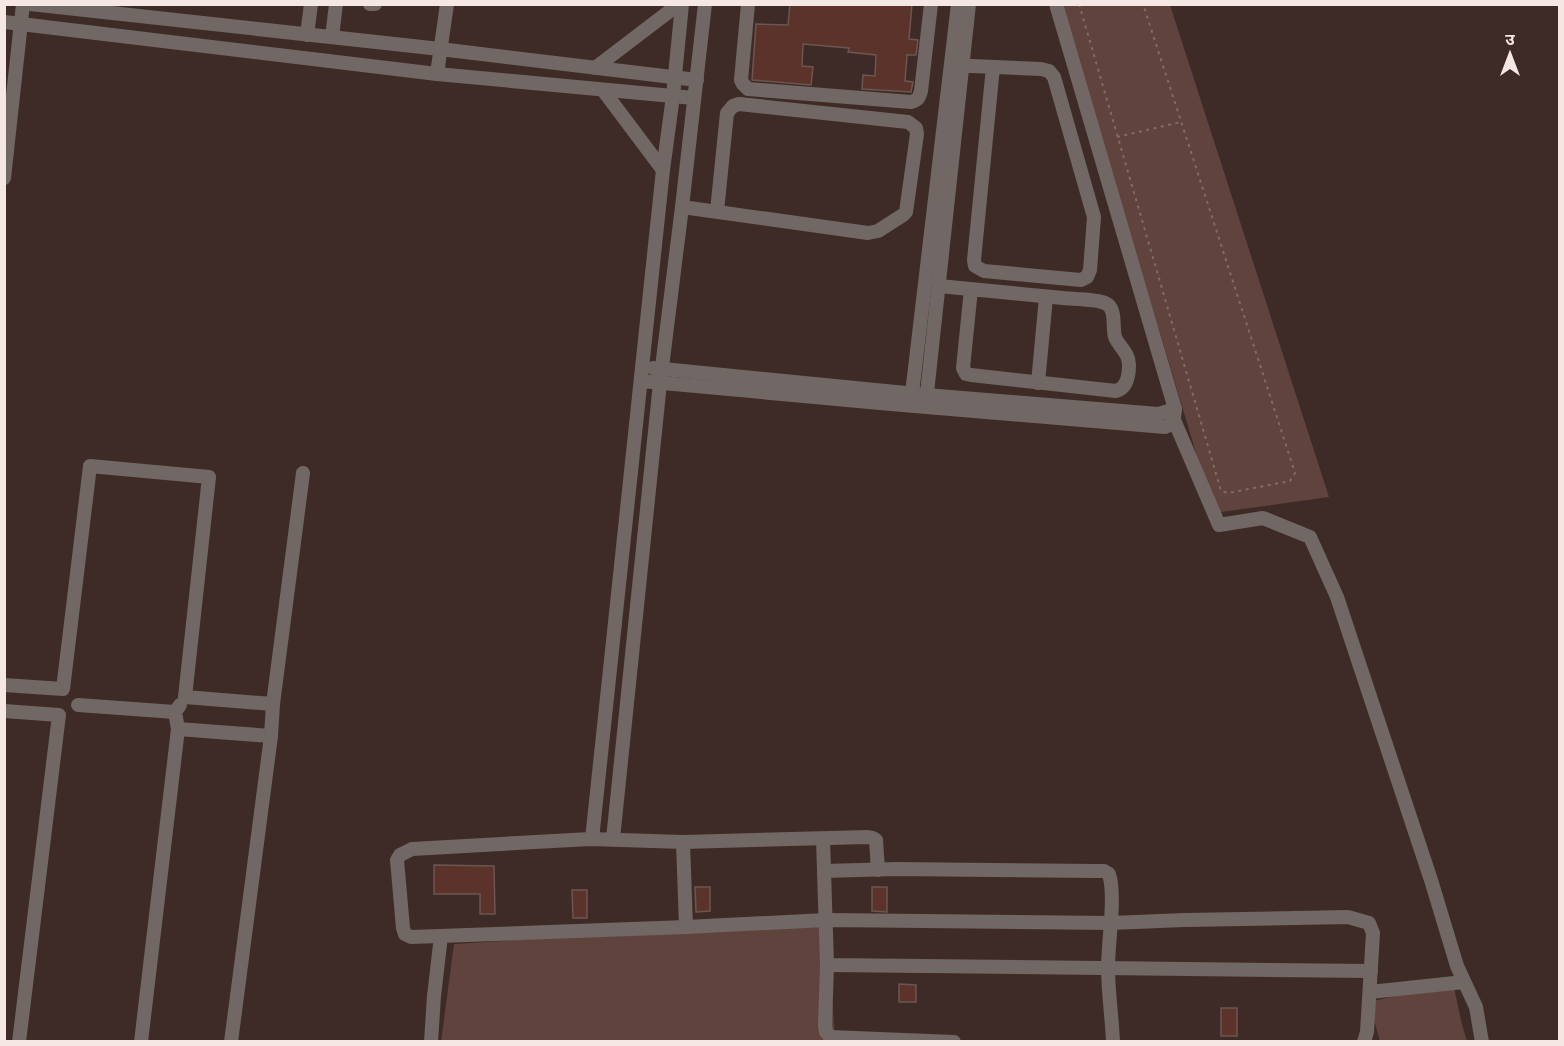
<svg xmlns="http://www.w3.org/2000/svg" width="1564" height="1046" viewBox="0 0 1564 1046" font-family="'Archivo Narrow','Noto Sans Devanagari',sans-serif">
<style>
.green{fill:#61433d}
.building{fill:#5c332a;stroke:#6c5651;stroke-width:1.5}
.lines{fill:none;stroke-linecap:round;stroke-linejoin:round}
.path{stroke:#7d6c68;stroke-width:2;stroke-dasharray:3 4.5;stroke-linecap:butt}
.minor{stroke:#716764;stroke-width:14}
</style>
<rect width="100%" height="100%" fill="#3e2b27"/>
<g class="green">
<polygon points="1062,5 1170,5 1329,497 1214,513"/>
<polygon points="826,920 835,1038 854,1042 441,1042 454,944"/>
<polygon points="1453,983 1462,1025 1467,1041 1380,1041 1369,1002"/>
</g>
<g class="building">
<polygon points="790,4 912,4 909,39 918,40 916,55 907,55 905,81 913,82 911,92 862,89 863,75 875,76 876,55 848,52 849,48 803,44 802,66 813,67 811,85 752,80 756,24 788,25"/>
<polygon points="434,865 494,866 495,914 480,914 480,894 434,894"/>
<polygon points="695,887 710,887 710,911 696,912"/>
<polygon points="872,887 887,887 887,912 872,911"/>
<polygon points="572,890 587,890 587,918 573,918"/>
<polygon points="899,984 916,985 916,1002 899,1002"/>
<rect x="1221" y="1008" width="16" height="28"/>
</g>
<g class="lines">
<g class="path">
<polyline points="1079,4 1221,491 1228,493 1290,481 1295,473 1143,4"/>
<polyline points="1117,137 1181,122"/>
</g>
<g class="minor">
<polyline points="30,4 440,49 697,80"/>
<polyline points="370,4 375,4"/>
<path d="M748,4L741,80L743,84L748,89L911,102C918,100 919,98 921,91L931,4"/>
<polyline points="4,22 437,74 694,98"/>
<polyline points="307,35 311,4"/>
<polyline points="332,37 336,4"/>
<polyline points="963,66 972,66 1041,69 1049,71 1054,77 1094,217 1090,270 1087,277 1081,280 984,271 975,266 974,260 993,67"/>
<polyline points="595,68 679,4"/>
<polyline points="437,74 447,4"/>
<polyline points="603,90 663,170"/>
<polyline points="4,178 23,4"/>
<polyline points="682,207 868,233 878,231 903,215 906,212 917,134 916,128 908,122 739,104 733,106 727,113 717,211"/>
<path d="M939,286C980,290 1022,294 1063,298C1073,299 1096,299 1105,303C1117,308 1112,326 1115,337C1119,347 1129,352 1129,365C1129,376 1127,388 1116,391L971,375L966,374L963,368L971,289"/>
<polyline points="653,368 926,395 1158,414 1175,409"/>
<path d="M641,381L891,404L1165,427C1175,424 1174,417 1175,409L1056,4"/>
<polyline points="1038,383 1046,297"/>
<polyline points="911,402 958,4"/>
<polyline points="926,402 969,4"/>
<polyline points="1174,420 1219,525 1263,518 1310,537 1337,597 1431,880 1457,966 1476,1007 1482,1042"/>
<polyline points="4,685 63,689 90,466 209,477 185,697 273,704 303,473"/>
<polyline points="78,705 175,712 180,705"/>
<polyline points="4,711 59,715 19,1042"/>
<polyline points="178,729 271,736 231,1042"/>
<polyline points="271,736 273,704"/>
<polyline points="592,839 663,170 673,96 682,4"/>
<polyline points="613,839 660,383 682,207 705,4"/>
<polyline points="823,839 827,965 1371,971"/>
<polyline points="683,842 686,927"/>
<polyline points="878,870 876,840 873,838 868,837 683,842 590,839 412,849 400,855 397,860 403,928 405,934 411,937 686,927 826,920 1110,923 1185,920 1348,917 1369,923 1373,933 1367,1032 1364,1042"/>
<path d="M824,871L896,869L1096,871H1104L1109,874C1116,896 1108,942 1108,967C1108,992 1112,1017 1113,1042"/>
<polyline points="827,965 825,1026 826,1032 830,1037 954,1042"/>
<polyline points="1370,992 1464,982"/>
<polyline points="141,1042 178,729 175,712"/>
<polyline points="431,1042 434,996 441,936"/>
</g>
</g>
<rect width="1564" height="1046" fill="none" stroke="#f4e7e4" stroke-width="12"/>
<g transform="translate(1510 54)" stroke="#3e2b27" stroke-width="4.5" paint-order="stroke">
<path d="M0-4.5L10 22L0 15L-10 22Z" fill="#f4e7e4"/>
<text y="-9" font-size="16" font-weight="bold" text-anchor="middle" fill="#f4e7e4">उ</text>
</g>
</svg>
